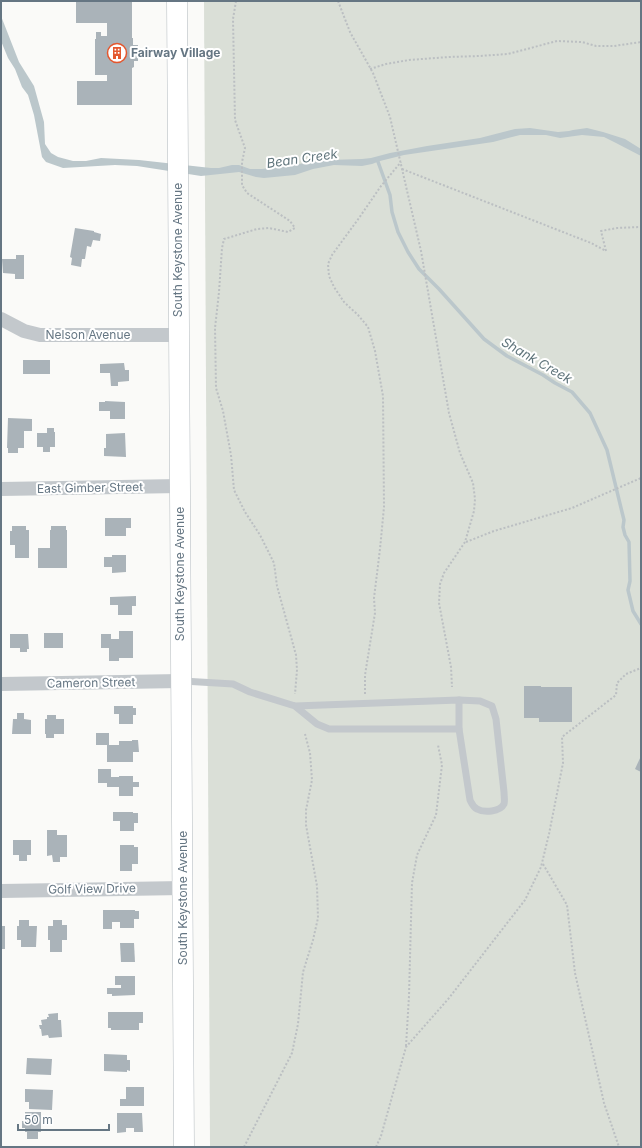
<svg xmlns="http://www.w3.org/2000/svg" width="642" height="1148" viewBox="0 0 642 1148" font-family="Inter,sans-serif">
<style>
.green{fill:#dadfd7}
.water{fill:#bbc7cb}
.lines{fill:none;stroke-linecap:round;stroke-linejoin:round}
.stream{stroke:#bbc7cb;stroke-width:3.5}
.building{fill:#aab3b9}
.secondary-casing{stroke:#b3babf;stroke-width:21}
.path{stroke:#bbbfc2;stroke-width:2;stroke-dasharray:2 2;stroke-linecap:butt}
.lane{stroke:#c3c8cc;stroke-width:7}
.street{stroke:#c3c8cc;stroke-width:14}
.secondary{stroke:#fff;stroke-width:20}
.labels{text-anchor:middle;stroke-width:4;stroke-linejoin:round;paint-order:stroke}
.poi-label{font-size:12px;font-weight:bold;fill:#657683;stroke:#fff;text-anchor:start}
.street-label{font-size:12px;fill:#657683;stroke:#fff}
.water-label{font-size:13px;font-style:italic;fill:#60757c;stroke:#fff}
</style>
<rect width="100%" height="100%" fill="#fafaf8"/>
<polygon class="green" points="204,1 641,1 641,1147 210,1147"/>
<polygon class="water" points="1,16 19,62 34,86 44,122 45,144 51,153 58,157 73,161 86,161 101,158 139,160 211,168 219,168 232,165 239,165 250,169 262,169 328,160 362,159 371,158 390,153 427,146 480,138 515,129 530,128 558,132 569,131 573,130 587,128 603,132 625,139 641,149 641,156 616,143 604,137 582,135 560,138 546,135 520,135 493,142 404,155 380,161 372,164 362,166 334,165 313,169 295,175 264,178 256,177 239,172 201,176 137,166 115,165 63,168 46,162 42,157 34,115 28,95 22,87 15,69 8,58 1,41"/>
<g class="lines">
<polyline class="stream" points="377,159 390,195 392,212 398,232 408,252 419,269 439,289 484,339 507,356 543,375 555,383 572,392 590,413 607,450 622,512 624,520 623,527 625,535 629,542 630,581 628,590 633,611 641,624"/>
</g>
<g class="building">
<polygon points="76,1 132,1 132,38 133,38 133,45 138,45 138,61 134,61 134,67 132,68 132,105 77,105 77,81 107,81 107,75 95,75 95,39 96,39 96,32 101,32 101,36 107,36 107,23 76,23"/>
<polygon points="75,228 94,231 94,232 101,234 100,241 93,240 91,247 87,246 85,259 82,259 81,267 71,265 72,258 70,257"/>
<polygon points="16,255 24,255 24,279 15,279 15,274 3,273 2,259 16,259"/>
<rect x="23" y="360" width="27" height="14"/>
<polygon points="124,363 125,370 129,370 129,381 118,382 118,386 111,386 110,373 100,373 100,364"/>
<polygon points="105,401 125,402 125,419 110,419 110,411 99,411 99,402 105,402"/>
<polygon points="8,418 32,419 32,431 24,431 24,448 18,448 18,453 8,453 8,448 7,448"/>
<polygon points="47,428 54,428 54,432 55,432 55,447 50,447 50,452 43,452 43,447 37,447 37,433 47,433"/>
<polygon points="125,433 126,457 104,456 104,448 106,448 106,434"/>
<polygon points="105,518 131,518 131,528 126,528 126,536 105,536"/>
<polygon points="12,526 26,526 26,530 29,530 29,558 15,558 15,545 10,545 10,531 12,531"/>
<polygon points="51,526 66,526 66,530 67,530 67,568 38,568 38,548 50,548 50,530 51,530"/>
<polygon points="112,555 126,555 126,572 112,573 112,567 104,567 104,557 112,557"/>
<polygon points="136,596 136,606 132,606 132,615 118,615 118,605 110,605 110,597"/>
<polygon points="119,631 133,631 133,658 119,658 119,661 109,661 109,648 101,648 101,634 111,634 111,639 119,639"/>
<rect x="44" y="633" width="19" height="15"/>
<polygon points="10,634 28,634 29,649 27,649 27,652 20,652 20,648 10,648"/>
<polygon points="524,686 541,686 541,687 572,687 572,722 539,722 539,718 524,718"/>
<polygon points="114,706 133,706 133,708 136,708 136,715 133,715 133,724 119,724 119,714 114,714"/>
<polygon points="17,713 24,713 24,719 31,720 31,734 12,734 13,719 17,719"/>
<polygon points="47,715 56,715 56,719 64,719 64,734 54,734 54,738 46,738 46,734 45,734 45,719 47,719"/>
<polygon points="96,733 109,733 109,745 119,745 119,741 132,741 132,740 138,740 139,752 133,752 133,762 107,762 107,745 96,745"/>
<polygon points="641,756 641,772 635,769"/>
<polygon points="98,769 111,769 111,777 119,777 119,776 133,776 133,782 139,782 139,787 133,787 133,796 119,796 119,787 107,787 107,783 98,783"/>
<polygon points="113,812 133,812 133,813 138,813 138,823 134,823 134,831 120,831 120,821 113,821"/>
<polygon points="47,830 57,830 57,835 67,835 67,857 60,857 60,862 53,862 52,855 47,856"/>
<polygon points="13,840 31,840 31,855 27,855 27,861 19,861 19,855 13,855"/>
<polygon points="120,845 134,845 134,847 138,847 138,864 132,864 132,871 120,871"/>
<polygon points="103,910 135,910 135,911 139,911 139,919 134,919 134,928 120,928 120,922 112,922 112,929 103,929"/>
<polygon points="19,920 29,920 29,926 37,926 36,947 21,947 21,940 17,940 17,926 19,926"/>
<polygon points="53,920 62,920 62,925 67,925 67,940 62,940 62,952 50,952 50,940 48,940 48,926 53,926"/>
<rect x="1" y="926" width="4" height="23"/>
<polygon points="120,943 134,943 135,962 121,962"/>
<polygon points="115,976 135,976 135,995 112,996 112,994 107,994 107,988 121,988 121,985 115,985"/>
<polygon points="108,1012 143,1012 143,1023 139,1023 139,1030 111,1030 111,1028 108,1028"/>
<polygon points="58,1013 58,1020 61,1020 62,1037 49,1038 48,1035 42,1036 41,1029 40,1029 39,1025 42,1025 41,1020 47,1019 47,1017 49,1017 48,1014"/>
<polygon points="104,1054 127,1055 127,1060 130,1060 130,1071 127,1070 127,1072 104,1071"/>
<polygon points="27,1058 52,1059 51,1075 26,1074"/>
<polygon points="126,1087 144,1087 144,1106 120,1106 120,1099 126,1099"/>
<polygon points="25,1089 53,1090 52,1110 29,1109 29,1102 25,1102"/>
<polygon points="25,1112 41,1112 41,1132 38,1132 38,1139 27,1139 27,1132 25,1132 25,1128 22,1128 22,1121 25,1121"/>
<polygon points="117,1113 142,1113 143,1132 134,1132 134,1128 126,1128 126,1132 117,1133"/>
</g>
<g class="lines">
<g class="secondary-casing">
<polyline id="secondary" points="177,1 184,1147"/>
</g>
<g class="path">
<polyline points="236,1 233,19 235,120 245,148 242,162 242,185 247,193 290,221 295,228 288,232 269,228 257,229 224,239 222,248 219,292 215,328 216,388 223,411 231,455 234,490 245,512 260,535 274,563 277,586 296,655 297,670 295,694"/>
<polyline points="338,1 350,32 373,73 390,117 421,251 449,413 460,453 473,483 475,499 474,511 465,542 444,573 440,584 439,603 451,667 452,687"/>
<polyline points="370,69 386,64 409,60 449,57 479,56 508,54 557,41 582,42 596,46 614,46 641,42"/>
<polyline points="402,169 591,243 606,251 601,231 617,228 641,227"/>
<polyline points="466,542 494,531 572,508 641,478"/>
<polyline points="365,694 365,675 375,613 374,598 380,549 384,507 383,396 375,351 368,327 358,315 344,302 334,287 329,276 328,264 332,255 359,218 381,186 401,162"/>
<polyline points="543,864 567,905 575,973 604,1103 619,1147"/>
<polyline points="406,1046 409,996 412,883 417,855 436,815 442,765 438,745"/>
<polyline points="244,1147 292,1053 298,1024 303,972 313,940 318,918 317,886 306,825 306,810 312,780 310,753 305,734"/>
<polyline points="376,1147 381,1136 406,1047 449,998 525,900 541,867 549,834 563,763 562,737 616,695 617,683 626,674 641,668"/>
</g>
<g class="lane">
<path d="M183,681L233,684L250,692L295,706L459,700L480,701L492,706L496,719L504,792C504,796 505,801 504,804C500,812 484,813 477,809C473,807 472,804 470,800L459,729H329L317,724L295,706"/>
<polyline points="459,700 459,729"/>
</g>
<g class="street">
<polyline points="1,319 24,331 40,335 179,335"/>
<polyline points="1,489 180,486"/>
<polyline points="1,684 181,681"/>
<polyline points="1,891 183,888"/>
</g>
<use href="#secondary" class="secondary"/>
</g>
<defs>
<g id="building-ring" transform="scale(1)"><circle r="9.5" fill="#fff" stroke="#e4572e" stroke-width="1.5"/><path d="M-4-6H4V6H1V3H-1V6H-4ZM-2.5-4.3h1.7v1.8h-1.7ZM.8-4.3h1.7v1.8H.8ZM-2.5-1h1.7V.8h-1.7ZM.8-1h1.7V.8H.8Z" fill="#e4572e"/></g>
</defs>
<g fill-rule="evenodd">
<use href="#building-ring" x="117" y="53"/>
</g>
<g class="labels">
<g class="poi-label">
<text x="131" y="57">Fairway Village</text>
</g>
<g class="street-label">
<text transform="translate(178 250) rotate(-90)" y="4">South Keystone Avenue</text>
<text x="88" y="339">Nelson Avenue</text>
<text transform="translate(90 488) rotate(-1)" y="4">East Gimber Street</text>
<text transform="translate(180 574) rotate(-90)" y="4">South Keystone Avenue</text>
<text transform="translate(91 683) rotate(-1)" y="4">Cameron Street</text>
<text transform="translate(92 889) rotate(-1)" y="4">Golf View Drive</text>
<text transform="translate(183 898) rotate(-90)" y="4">South Keystone Avenue</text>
</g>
<g class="water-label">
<text transform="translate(302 158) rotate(-8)" y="5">Bean Creek</text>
<text transform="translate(537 360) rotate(30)" y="5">Shank Creek</text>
</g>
</g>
<rect width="642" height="1148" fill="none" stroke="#657683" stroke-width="4"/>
<path d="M18 1124v6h91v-6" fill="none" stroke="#657683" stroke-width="2"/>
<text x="24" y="1124" font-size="12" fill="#657683" stroke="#ffffff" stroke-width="3" paint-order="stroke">50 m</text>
</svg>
